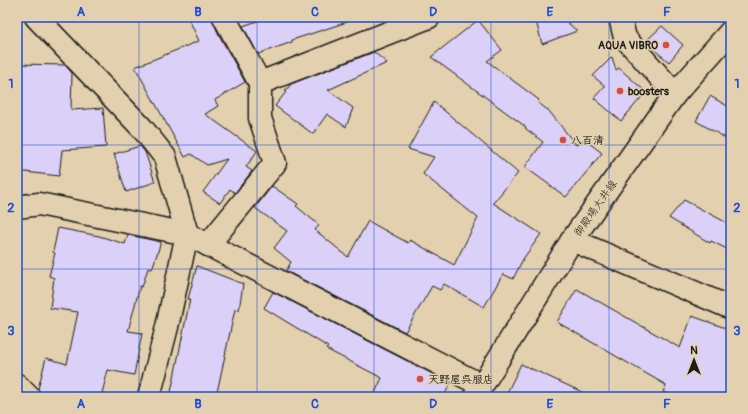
<svg xmlns="http://www.w3.org/2000/svg" width="748" height="414" viewBox="0 0 748 414" font-family="Pangolin,'Klee One',sans-serif">
<style>
.building{fill:#dbd0f8;stroke:#1c1c1c}
.lines{fill:none;stroke-linecap:round;stroke-linejoin:round}
.minor-casing{stroke:#1c1c1c;stroke-width:25}
.major-casing{stroke:#1c1c1c;stroke-width:25}
.minor{stroke:#e3d0ae;stroke-width:22}
.major{stroke:#e3d0ae;stroke-width:22}
.grid{fill:none;stroke:#1d4ed8;stroke-width:1;stroke-opacity:0.55}
.poi-dot{fill:#d1495b;stroke:#e3d0ae;stroke-width:1.5}
.labels{text-anchor:middle;stroke-width:3;stroke-linejoin:round;paint-order:stroke}
.poi-label{font-size:11px;font-weight:bold;fill:#1c1c1c;stroke:#e3d0ae;text-anchor:start}
.street-label{font-size:11px;fill:#1c1c1c;stroke:#e3d0ae}
.neatline{fill:none;stroke:#1d4ed8;stroke-width:1.5}
.grid-label{font-size:13px;text-anchor:middle;font-weight:bold;fill:#1d4ed8}
</style>
<rect width="100%" height="100%" fill="#e3d0ae"/>
<filter id="ink" filterUnits="userSpaceOnUse"><feTurbulence type="fractalNoise" baseFrequency=".025" numOctaves="2"/><feDisplacementMap in="SourceGraphic" scale="8" xChannelSelector="R" yChannelSelector="G"/><feConvolveMatrix kernelMatrix="1 2 1 2 8 2 1 2 1" color-interpolation-filters="sRGB"/></filter>
<g filter="url(#ink)">
<g class="building">
<polygon points="188,17 211,17 219,35 245,82 215,100 218,106 205,114 257,151 246,167 252,171 235,193 230,189 220,203 203,192 227,159 207,165 191,154 185,157 135,67 199,41"/>
<polygon points="269,17 349,17 350,21 292,40 292,42 258,54 243,26"/>
<polygon points="535,17 561,17 577,31 542,44"/>
<polygon points="478,20 502,50 487,61 539,100 537,102 549,111 576,145 585,140 602,153 566,197 525,167 543,142 525,128 526,127 431,57"/>
<polygon points="662,26 683,45 669,62 645,42"/>
<polygon points="374,52 387,63 328,90 353,108 346,127 327,114 313,134 275,106 286,92 285,90 288,88 291,84"/>
<polygon points="612,57 616,70 619,68 646,92 621,121 594,98 605,86 593,76"/>
<polygon points="17,64 65,65 72,73 71,110 103,108 106,147 62,150 59,176 17,171"/>
<polygon points="710,96 731,108 731,141 696,121"/>
<polygon points="434,102 518,173 493,203 541,234 523,259 513,279 503,274 484,307 444,284 440,290 432,286 405,332 286,271 291,262 274,248 287,231 255,208 272,186 298,204 296,206 319,225 315,230 348,257 368,221 408,243 410,240 454,265 478,218 423,174 434,157 408,149"/>
<polygon points="140,146 145,152 155,182 126,192 114,154"/>
<polygon points="684,200 731,225 731,251 711,241 710,243 669,218"/>
<polygon points="58,228 99,236 125,244 128,235 161,242 152,269 148,268 142,287 140,286 128,331 142,333 134,375 108,370 101,397 41,397 41,393 38,389 46,358 67,364 78,312 50,308 54,278 49,276 55,253 53,252"/>
<polygon points="197,266 243,284 239,310 235,309 216,397 170,397 190,299 188,299"/>
<polygon points="577,289 680,348 692,316 731,330 731,397 676,397 663,392 666,385 557,322"/>
<polygon points="273,292 450,383 444,397 373,397 382,378 326,349 328,347 264,308"/>
<polygon points="521,364 593,397 505,397"/>
</g>
<g class="lines">
<g class="minor-casing">
<g id="minor">
<polyline points="36,17 142,128 165,157 187,234 167,327 149,397"/>
<polyline points="224,17 260,83 429,17"/>
<polyline points="620,17 625,38 675,94"/>
<polyline points="17,207 39,204 187,234 481,385"/>
<polyline points="572,240 731,308"/>
<polyline points="208,245 275,163 260,118 260,83"/>
<polyline points="17,385 29,397"/>
</g>
</g>
<g class="major-casing">
<polyline id="major" points="475,397 572,240 675,94 731,31"/>
</g>
<use href="#minor" class="minor"/>
<use href="#major" class="major"/>
</g>
</g>
<path class="grid" d="M139,17V397M257,17V397M374,17V397M491,17V397M609,17V397M17,145H731M17,269H731"/>
<g class="poi-dot">
<circle cx="666" cy="45" r="4"/>
<circle cx="620" cy="91" r="4"/>
<circle cx="563" cy="140" r="4"/>
<circle cx="420" cy="379" r="4"/>
</g>
<g class="labels">
<g class="poi-label">
<text x="658" y="49" text-anchor="end">AQUA VIBRO</text>
<text x="628" y="95">boosters</text>
<text x="571" y="144">八百清</text>
<text x="428" y="383">天野屋呉服店</text>
</g>
<g class="street-label">
<text transform="translate(595 208) rotate(-55)" y="4">御殿場大井線</text>
</g>
</g>
<rect width="748" height="414" fill="none" stroke="#e3d0ae" stroke-width="44"/>
<g transform="translate(694 360)" stroke="#e3d0ae" stroke-width="3" paint-order="stroke">
<path d="M0-3L7 15L0 10L-7 15Z" fill="#1c1c1c"/>
<text y="-6" font-size="11" font-weight="bold" text-anchor="middle" fill="#1c1c1c">N</text>
</g>
<rect x="22" y="22" width="704" height="370" class="neatline"/>
<g class="grid-label">
<text x="81" y="16">A</text>
<text x="198" y="16">B</text>
<text x="315" y="16">C</text>
<text x="433" y="16">D</text>
<text x="550" y="16">E</text>
<text x="667" y="16">F</text>
<text x="11" y="88">1</text>
<text x="737" y="88">1</text>
<text x="11" y="212">2</text>
<text x="737" y="212">2</text>
<text x="11" y="335">3</text>
<text x="737" y="335">3</text>
<text x="81" y="408">A</text>
<text x="198" y="408">B</text>
<text x="315" y="408">C</text>
<text x="433" y="408">D</text>
<text x="550" y="408">E</text>
<text x="667" y="408">F</text>
</g>
</svg>
